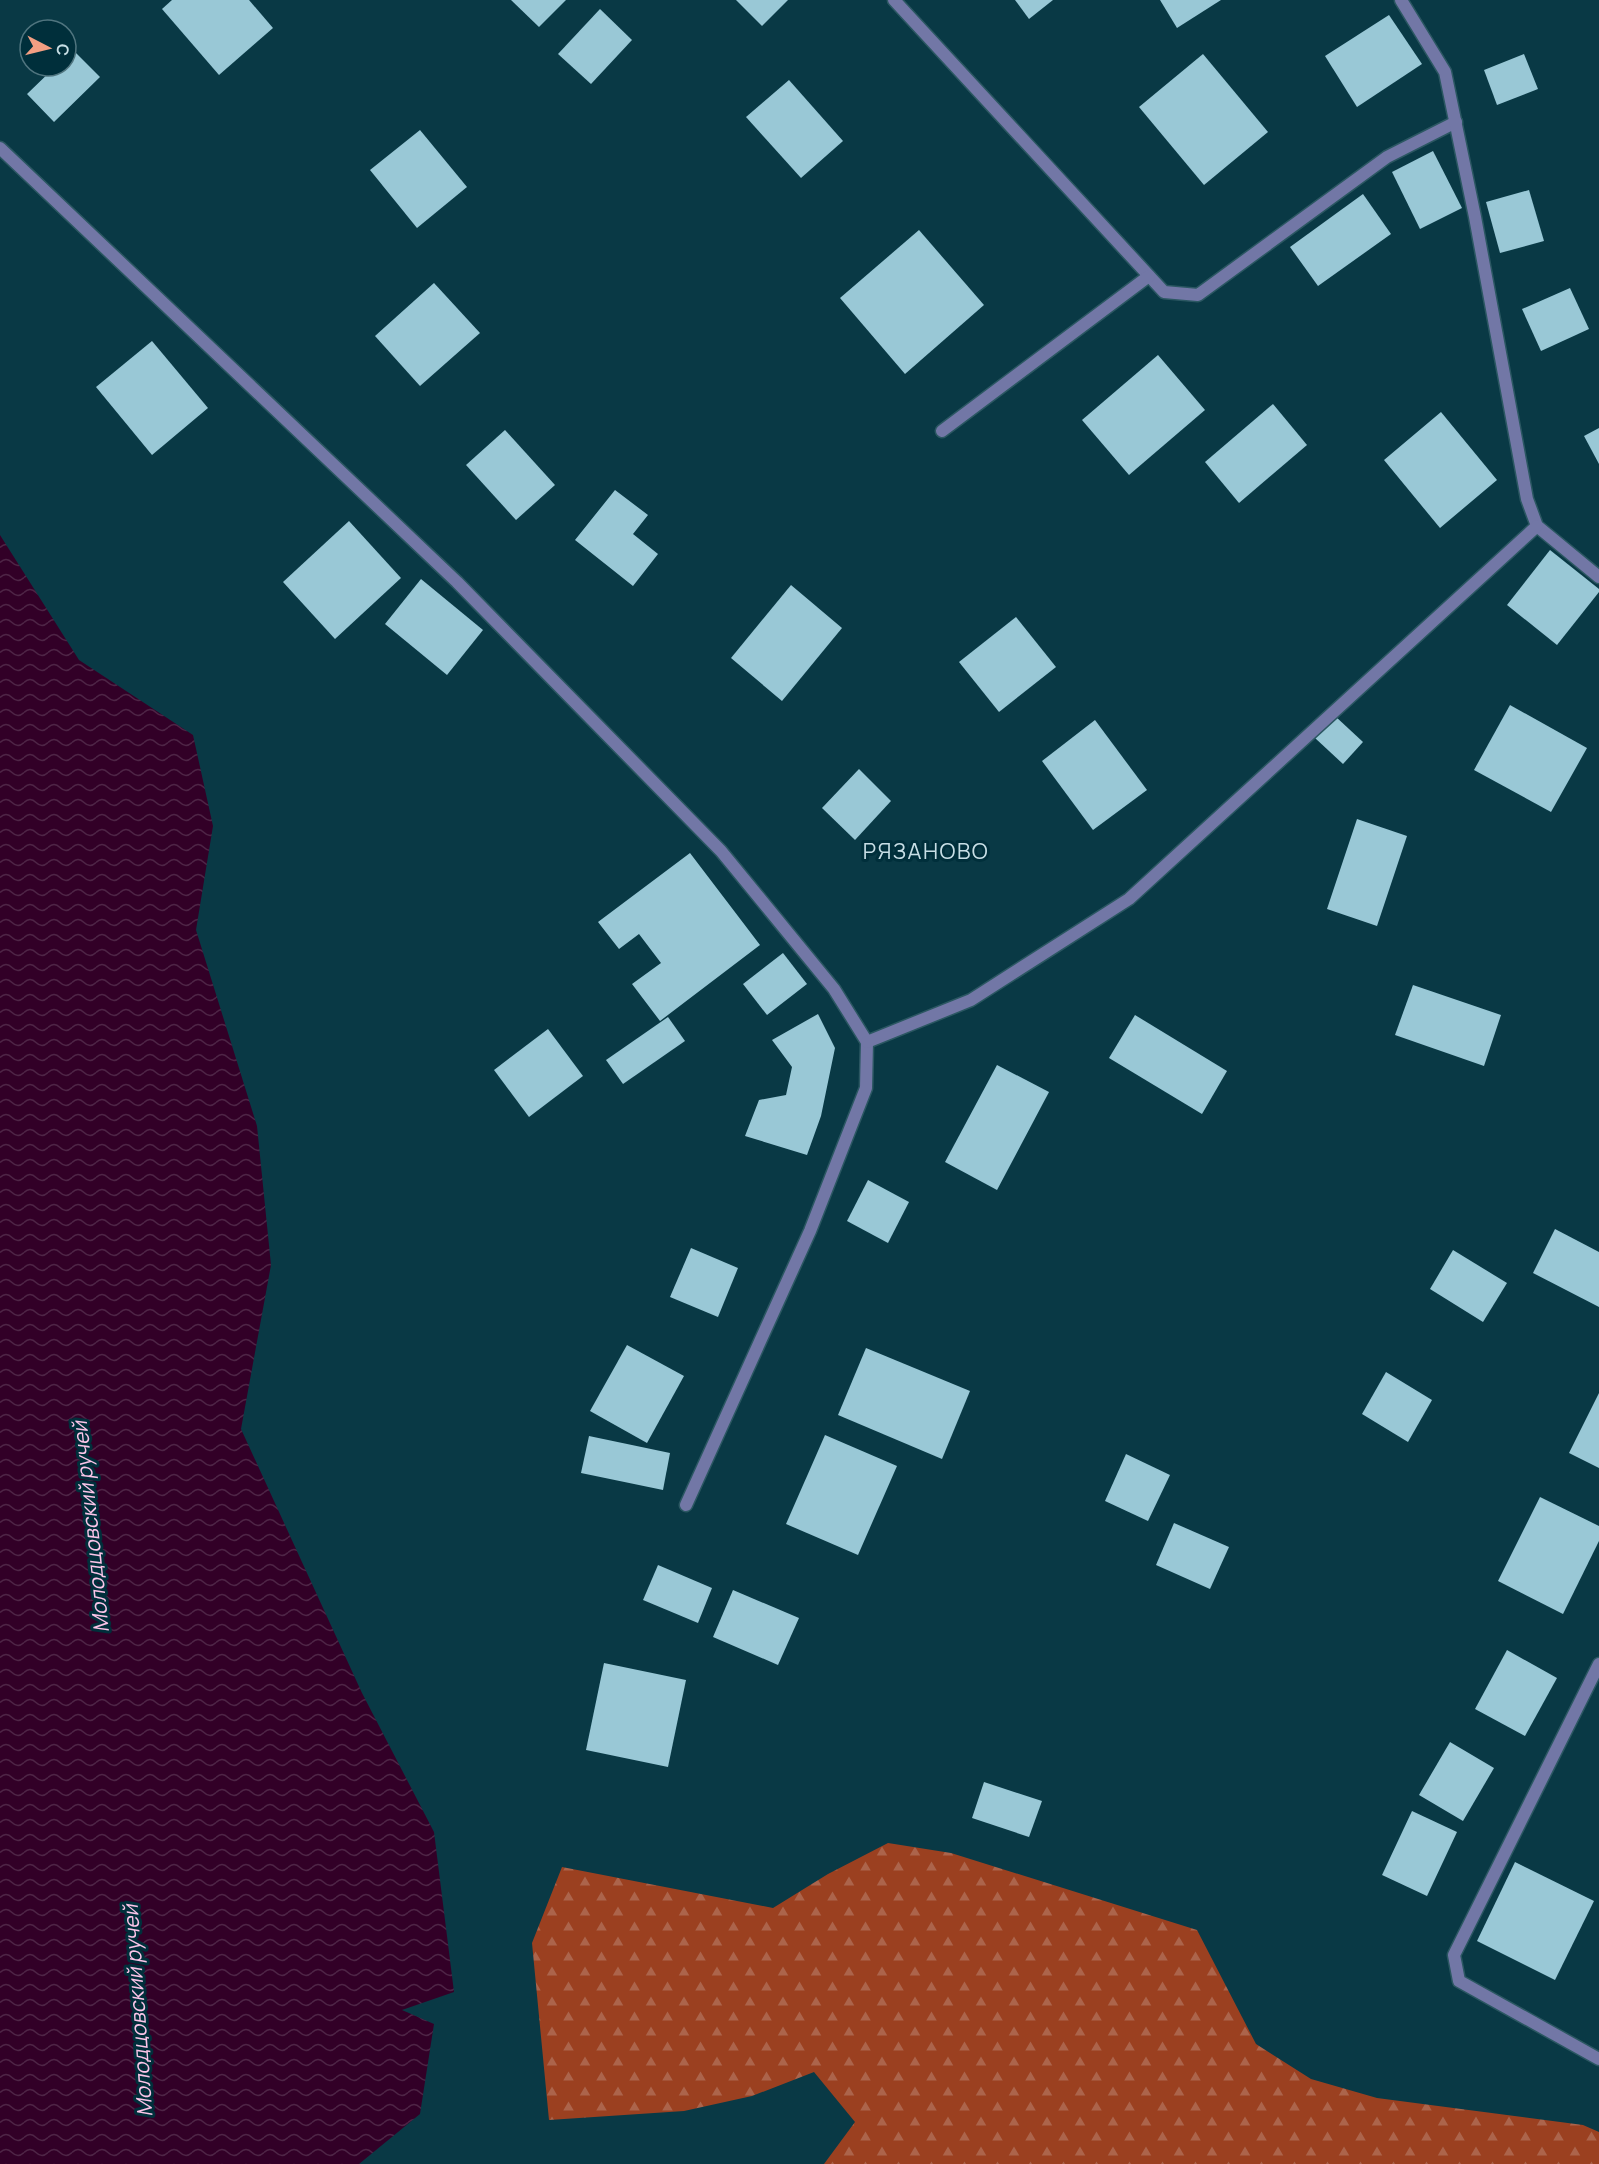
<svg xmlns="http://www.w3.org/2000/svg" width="1599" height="2164" viewBox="0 0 1599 2164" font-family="Manrope,sans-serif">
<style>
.forest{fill:url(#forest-firs)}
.water{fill:url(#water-waves)}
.building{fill:#99c8d6}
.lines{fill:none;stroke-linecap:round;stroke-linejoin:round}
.service-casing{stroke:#2b5762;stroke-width:15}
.minor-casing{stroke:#2b5762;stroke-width:15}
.service{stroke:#7277a6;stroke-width:12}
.minor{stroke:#7277a6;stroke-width:12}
.labels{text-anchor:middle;stroke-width:6;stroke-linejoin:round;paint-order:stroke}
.water-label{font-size:21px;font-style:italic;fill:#fcc5e9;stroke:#002f3b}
.quarter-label{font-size:22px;letter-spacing:1.5px;fill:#c7dee5;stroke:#002f3b}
</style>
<defs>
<pattern id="forest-firs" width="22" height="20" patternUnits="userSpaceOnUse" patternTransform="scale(1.5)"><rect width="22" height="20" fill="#9b4020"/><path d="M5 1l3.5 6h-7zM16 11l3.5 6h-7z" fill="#ac644b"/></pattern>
<pattern id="water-waves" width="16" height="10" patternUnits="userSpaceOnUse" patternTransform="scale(1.5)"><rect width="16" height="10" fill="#320027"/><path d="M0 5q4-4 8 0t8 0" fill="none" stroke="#4e2546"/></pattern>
</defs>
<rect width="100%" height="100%" fill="#093945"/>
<polygon class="forest" points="888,1843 951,1853 1197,1930 1256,2044 1311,2079 1377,2098 1583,2125 1599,2132 1599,2164 824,2164 855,2122 814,2072 752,2096 684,2111 549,2120 532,1943 562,1867 773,1908 828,1874"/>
<polygon class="water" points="0,535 79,660 193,735 213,826 196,930 257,1126 271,1265 241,1429 362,1693 434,1832 454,1992 402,2010 434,2024 420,2114 359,2164 0,2164"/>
<g class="building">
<polygon points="172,0 249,0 273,28 219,75 162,9"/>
<polygon points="511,0 566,0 539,27"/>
<polygon points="736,0 788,0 762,26"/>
<polygon points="1015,0 1053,0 1029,19"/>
<polygon points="1160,0 1221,0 1177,28"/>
<polygon points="600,9 632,40 591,84 558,54"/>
<polygon points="1389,15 1422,64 1357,107 1325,56"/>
<polygon points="73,50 100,77 54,122 27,94 56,66 66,66 66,56"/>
<polygon points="1203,54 1268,132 1204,185 1139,107"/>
<polygon points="1524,54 1538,89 1497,105 1484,70"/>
<polygon points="789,80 843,141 801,178 746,117"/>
<polygon points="420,130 467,187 417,228 370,170"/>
<polygon points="1433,151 1462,208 1420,229 1392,172"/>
<polygon points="1529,190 1544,241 1500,253 1486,202"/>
<polygon points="1363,194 1391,234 1318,286 1290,247"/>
<polygon points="919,230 984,305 905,374 840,298"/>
<polygon points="434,283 480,333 420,386 375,336"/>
<polygon points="1570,288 1589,329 1541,351 1522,309"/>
<polygon points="152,341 208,408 152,455 96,387"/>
<polygon points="1158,355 1205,410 1129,475 1082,420"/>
<polygon points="1273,404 1307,445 1239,503 1205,462"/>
<polygon points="1441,412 1497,480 1440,528 1384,460"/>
<polygon points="1599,428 1599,464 1584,436"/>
<polygon points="505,430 555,485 516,520 466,465"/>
<polygon points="615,490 648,515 633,534 658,554 633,586 575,540"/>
<polygon points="349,521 401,578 335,639 283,582"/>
<polygon points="1550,550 1599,589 1599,592 1557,645 1507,605"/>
<polygon points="421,579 483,630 447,675 385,624"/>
<polygon points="791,585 842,628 782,701 731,658"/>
<polygon points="1016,617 1056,667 999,712 959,662"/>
<polygon points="1510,705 1587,748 1551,812 1474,770"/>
<polygon points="1335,716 1363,742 1343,764 1315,738"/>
<polygon points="1095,720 1147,790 1093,830 1042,761"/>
<polygon points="859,769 891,801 855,840 822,808"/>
<polygon points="1357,819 1407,836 1377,926 1327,909"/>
<polygon points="690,853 760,945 660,1021 632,984 661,963 639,934 619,949 598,922"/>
<polygon points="783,953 807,984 767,1015 743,984"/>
<polygon points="1413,985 1501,1015 1484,1066 1395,1035"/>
<polygon points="818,1014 835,1048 821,1116 807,1155 745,1136 759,1100 786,1095 792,1067 772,1040"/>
<polygon points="1135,1015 1227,1071 1202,1114 1109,1058"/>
<polygon points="668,1017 685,1041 623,1084 606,1060"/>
<polygon points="548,1029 583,1076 529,1117 494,1070"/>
<polygon points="997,1065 1049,1092 997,1190 945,1162"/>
<polygon points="868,1180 909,1202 888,1243 847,1221"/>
<polygon points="1555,1229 1599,1252 1599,1307 1533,1273"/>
<polygon points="691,1248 738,1268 718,1317 670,1297"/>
<polygon points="1453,1250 1507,1283 1483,1322 1430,1289"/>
<polygon points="627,1345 684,1376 647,1443 590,1411"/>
<polygon points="866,1348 970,1391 942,1459 838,1415"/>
<polygon points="1386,1372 1432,1400 1408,1442 1362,1414"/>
<polygon points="1599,1393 1599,1468 1569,1453"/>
<polygon points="825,1435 897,1466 858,1555 786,1524"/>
<polygon points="589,1436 670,1453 663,1490 581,1473"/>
<polygon points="1126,1454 1170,1475 1148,1521 1105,1501"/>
<polygon points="1540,1497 1599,1526 1599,1541 1563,1614 1498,1581"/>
<polygon points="1174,1523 1229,1547 1210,1589 1156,1565"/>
<polygon points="658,1565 712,1588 698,1623 643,1600"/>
<polygon points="733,1590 799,1618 778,1665 713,1637"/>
<polygon points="1507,1650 1557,1678 1525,1736 1475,1709"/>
<polygon points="604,1663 686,1680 668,1767 586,1750"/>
<polygon points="1450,1742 1494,1768 1463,1821 1419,1795"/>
<polygon points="984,1782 1042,1801 1029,1837 972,1818"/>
<polygon points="1412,1811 1457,1832 1427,1896 1382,1875"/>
<polygon points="1515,1862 1594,1901 1555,1980 1477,1941"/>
</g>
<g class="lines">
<g class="service-casing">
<g id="service">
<polyline points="894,0 1164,292 1198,295 1387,157 1456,122"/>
<polyline points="942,431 1149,276"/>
</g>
</g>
<g class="minor-casing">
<g id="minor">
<polyline points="1401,0 1445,72 1475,217 1527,499 1537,526 1599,577"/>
<polyline points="0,148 457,582 721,851 834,989 867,1042 866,1088 810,1231 686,1505"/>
<polyline points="867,1042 971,1000 1129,899 1537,526"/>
<polyline points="1599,1664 1454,1955 1459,1981 1599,2059"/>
</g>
</g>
<use href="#service" class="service"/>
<use href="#minor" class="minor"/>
</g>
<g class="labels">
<g class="water-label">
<text transform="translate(91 1527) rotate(-96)" y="7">Молодцовский ручей</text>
<text transform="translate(138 2011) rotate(-94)" y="7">Молодцовский ручей</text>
</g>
<g class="quarter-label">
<text x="926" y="859">РЯЗАНОВО</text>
</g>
</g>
<g transform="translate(48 48) rotate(97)"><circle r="28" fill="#002f3b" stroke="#50757f" stroke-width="1.5"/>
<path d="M0-4.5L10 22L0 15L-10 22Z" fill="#f39f83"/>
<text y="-9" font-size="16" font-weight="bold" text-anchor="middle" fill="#c7dee5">С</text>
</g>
</svg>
